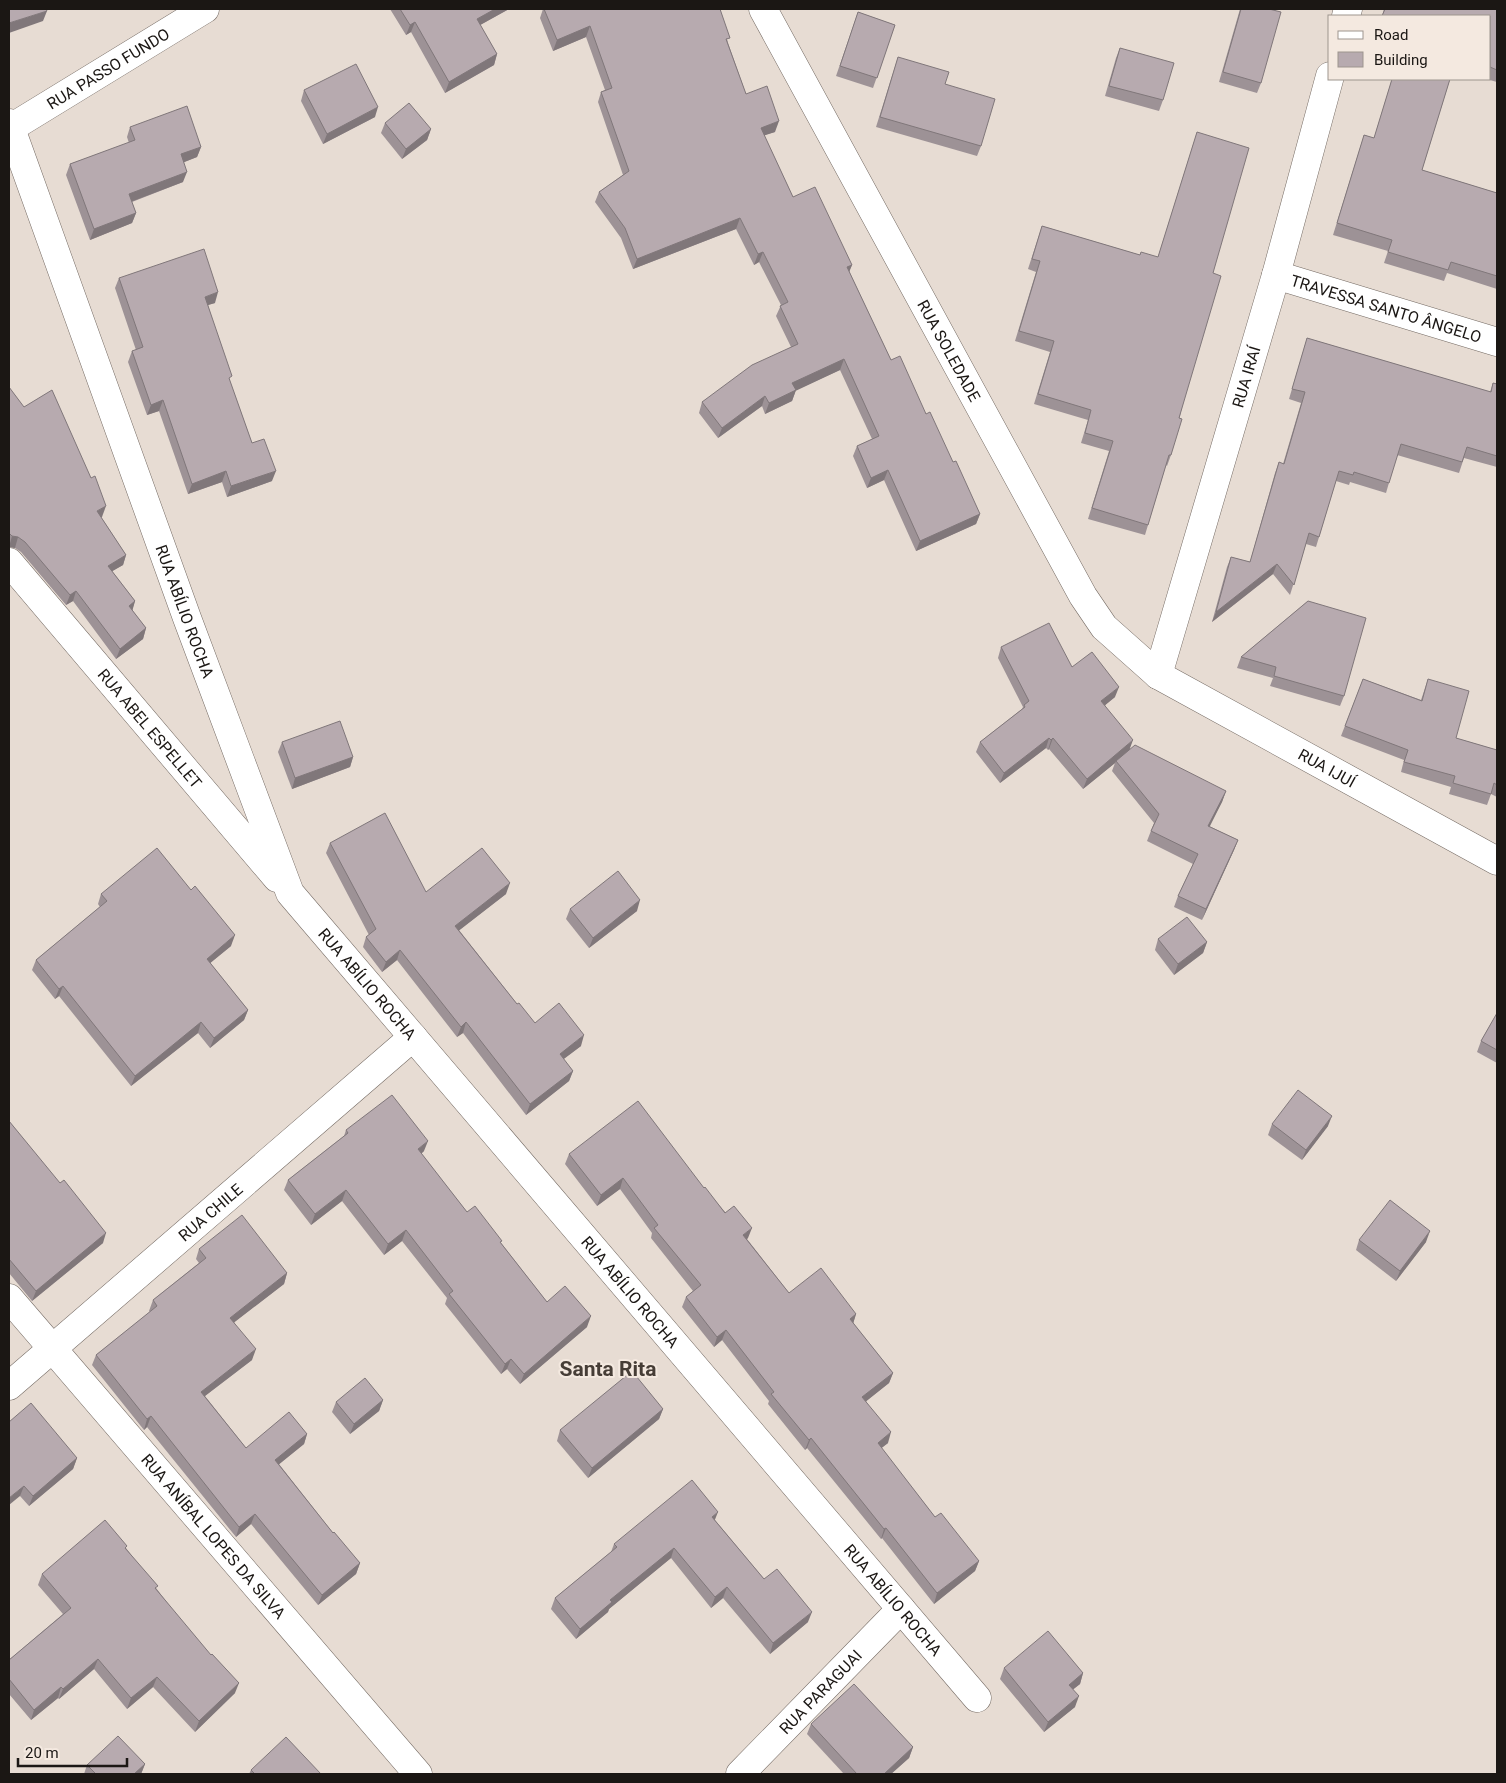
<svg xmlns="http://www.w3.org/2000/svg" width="1506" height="1783" viewBox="0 0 1506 1783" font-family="Roboto,sans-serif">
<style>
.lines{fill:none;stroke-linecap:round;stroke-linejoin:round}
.minor-casing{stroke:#756b64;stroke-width:29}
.minor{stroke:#fff;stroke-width:28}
.wall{fill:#9d9296}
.shaded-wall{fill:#80777a}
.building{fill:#b7aaaf;stroke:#80777a}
.labels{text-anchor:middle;stroke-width:4;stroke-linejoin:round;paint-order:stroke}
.street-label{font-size:16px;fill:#1b1714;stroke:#f4e9e0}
.district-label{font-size:21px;font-weight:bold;fill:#463d36;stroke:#f4e9e0}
</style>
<rect width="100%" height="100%" fill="#e7dcd3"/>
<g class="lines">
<g class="minor-casing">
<g id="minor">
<path id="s1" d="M763,9L1083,596L1104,627L1158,675L1497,861"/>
<polyline points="1346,16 1348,9"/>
<path id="s2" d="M9,123L187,618L290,893L977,1698"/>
<path id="s3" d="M9,129L205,9"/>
<path id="s4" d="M1276,275L1497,342"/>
<path id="s5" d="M9,562L277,878"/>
<path id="s6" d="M1158,675L1276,275L1330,76"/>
<path id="s7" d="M9,1298L418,1774"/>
<path id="s8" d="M9,1386L413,1037"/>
<path id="s9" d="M740,1774L901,1609"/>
</g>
</g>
<use href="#minor" class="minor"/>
</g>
<g class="wall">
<polygon points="390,9 509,9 480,25 497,54 494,65 445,93 411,32 406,35"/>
<polygon points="543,9 720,9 728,43 746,94 775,132 764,135 793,197 852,265 849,271 891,360 926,414 953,462 980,514 976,524 916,551 884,480 867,488 853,456 857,446 872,439 840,370 796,390 792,401 765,414 762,406 718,438 699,413 702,402 791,347 776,316 781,305 759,262 754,265 736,229 633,269 621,238 595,202 599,192 623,175 598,102 601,92 605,90 586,37 553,51 540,18"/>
<polygon points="1240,9 1269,9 1261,83 1257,93 1219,82"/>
<polygon points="1384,9 1497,9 1497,82 1486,79 1490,79 1490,16 1382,16"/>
<polygon points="858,12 895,25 873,88 836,76"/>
<polygon points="1120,48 1163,100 1159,111 1105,96 1116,58"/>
<polygon points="898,57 945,84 981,146 977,156 876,127"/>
<polygon points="1392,79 1450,79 1422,170 1497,193 1497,289 1447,273 1444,281 1384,263 1388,251 1333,235 1364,135 1374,138"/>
<polygon points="304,90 375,117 323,144 301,101"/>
<polygon points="385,123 431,129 427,140 402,159 381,133"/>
<polygon points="130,127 201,147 197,157 184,162 183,182 132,202 136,213 132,223 90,240 66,175 70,164 129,143 127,137"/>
<polygon points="1197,132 1213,273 1171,455 1167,466 1166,465 1145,535 1088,519 1109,451 1081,443 1088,420 1034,404 1050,352 1015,341 1036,272 1028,269 1042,226 1140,255 1158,257"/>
<polygon points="119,278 215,303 208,305 230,382 252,443 272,481 227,497 222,482 188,494 159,411 147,415 128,362 132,351 136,350 115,288"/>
<polygon points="1307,338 1490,392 1493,383 1497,384 1497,467 1464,458 1459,473 1397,455 1386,493 1350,482 1349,485 1336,481 1316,547 1306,544 1290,595 1273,574 1212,622 1227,567 1231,557 1250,562 1275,473 1279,462 1283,464 1301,403 1289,399"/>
<polygon points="9,387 102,517 101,517 126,555 123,565 112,571 135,601 132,610 146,628 143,639 116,659 73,601 66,605 21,552 15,548 9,547"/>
<polygon points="1308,601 1344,696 1340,706 1270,686 1273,678 1237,668 1241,657"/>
<polygon points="1001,647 1072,667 1115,697 1105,705 1130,749 1226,791 1222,802 1209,826 1238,840 1234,850 1202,920 1174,907 1178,896 1193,864 1147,841 1154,823 1112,771 1115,763 1083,789 1049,749 1048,750 1046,748 1000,783 976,752 980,742 1022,709 1023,707 998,658"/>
<polygon points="1363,679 1421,700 1428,679 1456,738 1497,750 1497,797 1491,794 1487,805 1449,794 1451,787 1401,772 1404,760 1341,736"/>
<polygon points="282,742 353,757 350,767 292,789 278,752"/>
<polygon points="330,843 426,892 506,894 459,930 517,1004 535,1023 581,1046 563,1059 573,1071 569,1081 526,1115 463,1033 457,1037 397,960 382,972 363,947 366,937 369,935 326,853"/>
<polygon points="101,894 231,946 210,963 248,1010 244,1020 210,1048 198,1033 131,1086 59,996 55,999 32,970 36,960 100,907 98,904"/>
<polygon points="570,909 637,911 589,948 566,919"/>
<polygon points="1158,939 1207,942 1203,953 1174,975 1155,950"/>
<polygon points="1497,1013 1497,1063 1477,1052 1481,1041"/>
<polygon points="9,1121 103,1243 32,1301 9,1273"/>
<polygon points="1272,1124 1328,1126 1302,1160 1268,1135"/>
<polygon points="346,1130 424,1151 421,1154 467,1212 501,1243 547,1302 587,1327 520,1384 507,1369 501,1374 445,1304 447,1298 402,1241 384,1255 342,1201 311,1225 284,1190 288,1180 344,1136"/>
<polygon points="569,1154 704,1188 748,1238 747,1239 789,1293 856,1314 853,1323 893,1373 889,1383 866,1401 888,1443 881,1448 935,1517 979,1561 975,1571 934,1604 882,1538 881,1539 807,1448 805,1450 768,1404 769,1401 722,1340 714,1347 682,1307 686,1297 693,1291 651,1238 652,1233 620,1189 597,1206 565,1164"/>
<polygon points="1359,1240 1426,1242 1396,1281 1356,1250"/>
<polygon points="199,1249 287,1273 284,1284 234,1322 252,1360 205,1396 246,1448 307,1434 304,1444 279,1464 333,1533 360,1563 356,1574 318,1605 251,1524 236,1537 147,1427 144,1430 92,1365 96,1355 150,1312 149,1311 153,1300 199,1263 196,1259"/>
<polygon points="383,1400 379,1411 350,1434 332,1412 336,1402"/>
<polygon points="663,1409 659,1419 588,1478 557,1441 560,1430"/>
<polygon points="9,1422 77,1458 73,1469 29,1506 20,1496"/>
<polygon points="715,1520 764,1579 808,1622 770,1654 723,1598 711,1608 671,1558 609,1609 608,1612 576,1639 551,1609 555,1598 611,1552 614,1544"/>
<polygon points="126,1548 235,1693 195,1732 153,1687 127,1709 94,1669 59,1699 58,1698 31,1720 9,1694 9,1660 63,1614 38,1585 42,1574"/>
<polygon points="1004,1668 1083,1673 1080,1684 1073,1689 1075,1707 1044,1732 1000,1679"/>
<polygon points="811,1724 913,1747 909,1758 891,1774 844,1774 807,1734"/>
<polygon points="145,1764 141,1774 84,1774 87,1765"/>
<polygon points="251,1770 321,1774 249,1774"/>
</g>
<g class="shaded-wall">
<polygon points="495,9 509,9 473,29 477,19"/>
<polygon points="47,11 43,21 9,33 9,23"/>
<polygon points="415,22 411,32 406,35 410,25"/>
<polygon points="590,26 586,37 553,51 557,40"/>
<polygon points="497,54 494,65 445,93 449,82"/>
<polygon points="378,107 375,117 323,144 327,134"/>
<polygon points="779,121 775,132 757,138 761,128"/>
<polygon points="431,129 427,140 402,159 406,149"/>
<polygon points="201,147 197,157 177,165 181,154"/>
<polygon points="187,172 183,182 125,204 129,194"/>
<polygon points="136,213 132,223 90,240 94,229"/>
<polygon points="740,218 736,229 633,269 637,259"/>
<polygon points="763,252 759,262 754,265 758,254"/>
<polygon points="852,265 848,275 847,267"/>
<polygon points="218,292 215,303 201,307 205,297"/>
<polygon points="844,359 840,370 789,394 792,383"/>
<polygon points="796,390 792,401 765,414 769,403"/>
<polygon points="765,396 762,406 718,438 722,428"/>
<polygon points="163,400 159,411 147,415 151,405"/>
<polygon points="888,470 884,480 867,488 871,478"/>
<polygon points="226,471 222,482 188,494 192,484"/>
<polygon points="276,471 272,481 227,497 231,486"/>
<polygon points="106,506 102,517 93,521 97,511"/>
<polygon points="980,514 976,524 916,551 920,541"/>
<polygon points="12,536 18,537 15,548 9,547"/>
<polygon points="126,555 123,565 104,576 108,566"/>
<polygon points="1277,564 1273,574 1212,622 1216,612"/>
<polygon points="76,591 73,601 66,605 70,595"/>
<polygon points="135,601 132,612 129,606"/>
<polygon points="146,628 143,639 116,659 120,649"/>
<polygon points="1119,687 1115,697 1098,711 1101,701"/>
<polygon points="1049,738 1046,748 1000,783 1004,773"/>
<polygon points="1053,738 1049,749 1048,750 1051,740"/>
<polygon points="1133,740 1129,751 1116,761 1115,763 1083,789 1087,779"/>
<polygon points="353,757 350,767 292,789 295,778"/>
<polygon points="1226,791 1222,802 1205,836 1208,826"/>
<polygon points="1238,840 1234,850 1202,920 1206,909"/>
<polygon points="510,883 506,894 452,936 455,926"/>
<polygon points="640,900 637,911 589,948 593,938"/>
<polygon points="235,935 231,946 203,969 207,959"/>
<polygon points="1207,942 1203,953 1174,975 1178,964"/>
<polygon points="400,950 397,960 382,972 386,962"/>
<polygon points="63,986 59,996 55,999 59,989"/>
<polygon points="248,1010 244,1020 210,1048 214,1038"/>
<polygon points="201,1022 198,1033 131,1086 135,1076"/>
<polygon points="466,1022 463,1033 457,1037 461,1027"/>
<polygon points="584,1035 581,1046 556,1065 560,1054"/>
<polygon points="573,1071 569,1081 526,1115 530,1104"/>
<polygon points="1332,1116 1328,1126 1302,1160 1306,1150"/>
<polygon points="428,1141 424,1151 414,1160 418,1149"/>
<polygon points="623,1178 620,1189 597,1206 601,1195"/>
<polygon points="346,1190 342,1201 311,1225 315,1214"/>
<polygon points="752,1228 748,1238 739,1245 743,1235"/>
<polygon points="406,1230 402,1241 384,1255 388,1244"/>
<polygon points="1430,1231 1426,1242 1396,1281 1400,1271"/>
<polygon points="106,1233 103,1243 32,1301 36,1291"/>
<polygon points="287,1273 284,1284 227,1328 230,1318"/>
<polygon points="856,1314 853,1324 850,1319"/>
<polygon points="591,1316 587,1327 520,1384 524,1374"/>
<polygon points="726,1330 722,1340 714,1347 717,1337"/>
<polygon points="256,1349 252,1360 197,1402 201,1392"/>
<polygon points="511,1359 507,1369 501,1374 505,1364"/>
<polygon points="893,1373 889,1383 859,1407 862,1397"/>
<polygon points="383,1400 379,1411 350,1434 354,1424"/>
<polygon points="663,1409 659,1419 588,1478 592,1468"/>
<polygon points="151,1416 147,1427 144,1430 147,1419"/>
<polygon points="891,1432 888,1443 874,1454 878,1443"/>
<polygon points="307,1434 304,1444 272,1470 275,1460"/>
<polygon points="811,1438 807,1448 805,1450 809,1440"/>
<polygon points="77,1458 73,1469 29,1506 33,1496"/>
<polygon points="24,1486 20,1496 9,1505 9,1498"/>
<polygon points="718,1512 714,1522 712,1517"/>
<polygon points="255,1514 251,1524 236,1537 239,1527"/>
<polygon points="886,1528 882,1538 881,1539 884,1529"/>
<polygon points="674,1548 671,1558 609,1609 608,1612 576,1639 580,1629 610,1600"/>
<polygon points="979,1561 975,1571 934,1604 937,1593"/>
<polygon points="360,1563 356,1574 318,1605 322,1595"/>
<polygon points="727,1587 723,1598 711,1608 715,1597"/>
<polygon points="812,1612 808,1622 770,1654 773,1643"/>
<polygon points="98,1659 94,1669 59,1699 63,1689"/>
<polygon points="1083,1673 1080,1684 1065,1696 1069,1685"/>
<polygon points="157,1677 153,1687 127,1709 131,1698"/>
<polygon points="239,1683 235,1693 195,1732 199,1721"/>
<polygon points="61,1687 58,1698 31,1720 34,1710"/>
<polygon points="1079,1696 1075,1707 1044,1732 1048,1722"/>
<polygon points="913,1747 909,1758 891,1774 884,1774"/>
<polygon points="145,1764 141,1774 134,1774"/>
</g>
<g class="building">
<polygon points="9,9 46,9 47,11 9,23"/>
<polygon points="400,9 495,9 477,19 497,54 449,82 415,22 410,25"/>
<polygon points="544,9 720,9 730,38 726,39 746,94 767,86 779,121 761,128 793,197 815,187 852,265 847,267 891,360 900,356 926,414 930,412 953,462 956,461 980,514 920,541 888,470 871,478 857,446 879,436 844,359 792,383 796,390 769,403 765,396 722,428 702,402 752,365 798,344 780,306 788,302 763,252 758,254 740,218 637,259 625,228 599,192 629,171 601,92 612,88 590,26 557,40"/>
<polygon points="1241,9 1269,9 1281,12 1261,83 1223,72"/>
<polygon points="1385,9 1497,9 1497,70 1490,67 1490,16 1382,16"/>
<polygon points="858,12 895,25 877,78 840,66"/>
<polygon points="1120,48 1174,63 1163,100 1109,86"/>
<polygon points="898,57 949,72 945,84 995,99 981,146 880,117"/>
<polygon points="356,64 378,107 327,134 304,90"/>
<polygon points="1392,79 1450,79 1422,170 1497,193 1497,276 1451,262 1448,270 1388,252 1392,240 1337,223 1364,135 1374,138"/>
<polygon points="409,103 431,129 406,149 385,123"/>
<polygon points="187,106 201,147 181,154 187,172 129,194 136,213 94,229 70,164 135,140 130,127"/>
<polygon points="1197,132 1249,148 1213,273 1221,276 1179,418 1182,419 1171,455 1169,455 1148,525 1092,508 1113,441 1085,433 1091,410 1038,394 1054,341 1019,331 1040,261 1032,259 1042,226 1140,255 1141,252 1158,257"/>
<polygon points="204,249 218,292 205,297 232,376 229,378 252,443 264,439 276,471 231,486 226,471 192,484 163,400 151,405 132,351 143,347 119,278"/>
<polygon points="1307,338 1491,392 1493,383 1497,384 1497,456 1467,447 1462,462 1401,444 1389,483 1354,472 1353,475 1339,471 1319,537 1309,533 1294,585 1277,564 1216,612 1231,557 1250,562 1279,462 1284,464 1305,392 1292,389"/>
<polygon points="9,387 24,407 52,390 91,478 95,476 106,506 97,511 126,555 108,566 135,601 129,606 146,628 120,649 76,591 70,595 25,542 18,537 12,536 9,533"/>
<polygon points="1308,601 1366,618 1344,696 1274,676 1276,667 1241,657"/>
<polygon points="1049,623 1072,667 1092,652 1119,687 1101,701 1133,740 1087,779 1053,738 1051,740 1049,738 1004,773 980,742 1025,707 1024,705 1029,701 1001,647"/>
<polygon points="1363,679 1422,701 1428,679 1469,691 1456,738 1497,750 1497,785 1494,783 1491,794 1453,783 1455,776 1404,762 1408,750 1345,726"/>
<polygon points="340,721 353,757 295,778 282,742"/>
<polygon points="1135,745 1226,791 1208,826 1238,840 1206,909 1178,896 1198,854 1151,831 1159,814 1116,761"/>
<polygon points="385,813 426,892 482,848 510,883 455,926 517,1004 519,1003 535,1023 559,1003 584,1035 560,1054 573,1071 530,1104 466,1022 461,1027 400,950 386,962 366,937 376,929 330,843"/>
<polygon points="157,848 191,890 195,886 235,935 207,959 248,1010 214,1038 201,1022 135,1076 63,986 59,989 36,960 107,901 101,894"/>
<polygon points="618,871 640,900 593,938 570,909"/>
<polygon points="1187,917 1207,942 1178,964 1158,939"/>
<polygon points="1497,1013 1497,1050 1481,1041"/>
<polygon points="1298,1090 1332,1116 1306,1150 1272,1124"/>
<polygon points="392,1095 428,1141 418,1149 467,1212 475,1206 502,1241 500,1242 547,1302 565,1286 591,1316 524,1374 511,1359 505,1364 449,1294 453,1291 406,1230 388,1244 346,1190 315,1214 288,1180 348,1133 346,1130"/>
<polygon points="638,1101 704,1188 705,1187 725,1213 734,1206 752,1228 743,1235 789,1293 821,1268 856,1314 850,1319 893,1373 862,1397 891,1432 878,1443 935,1517 941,1513 979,1561 937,1593 886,1528 884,1529 811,1438 809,1440 771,1394 774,1392 726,1330 717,1337 686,1297 701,1285 654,1228 658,1225 623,1178 601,1195 569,1154"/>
<polygon points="9,1121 60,1183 64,1180 106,1233 36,1291 9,1259"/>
<polygon points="1390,1200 1430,1231 1400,1271 1359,1240"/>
<polygon points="242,1215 287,1273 230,1318 256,1349 201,1392 246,1448 289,1412 307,1434 275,1460 333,1533 334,1532 360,1563 322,1595 255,1514 239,1527 151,1416 147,1419 96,1355 157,1306 153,1300 206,1258 199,1249"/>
<polygon points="632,1371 663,1409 592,1468 560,1430"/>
<polygon points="365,1378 383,1400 354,1424 336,1402"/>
<polygon points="31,1403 77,1458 33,1496 24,1486 9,1498 9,1422"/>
<polygon points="692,1480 718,1512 712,1517 764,1579 777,1569 812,1612 773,1643 727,1587 715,1597 674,1548 610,1600 612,1602 580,1629 555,1598 617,1547 614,1544"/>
<polygon points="105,1520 127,1546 125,1548 158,1586 155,1588 211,1655 212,1654 239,1683 199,1721 157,1677 131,1698 98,1659 63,1689 61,1687 34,1710 9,1679 9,1660 71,1608 42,1574"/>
<polygon points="1048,1631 1083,1673 1069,1685 1079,1696 1048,1722 1004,1668"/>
<polygon points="854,1684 913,1747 884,1774 857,1774 811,1724"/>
<polygon points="118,1736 145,1764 134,1774 96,1774 87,1765"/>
<polygon points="286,1737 321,1774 255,1774 251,1770"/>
</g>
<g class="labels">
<g class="street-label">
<text dy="6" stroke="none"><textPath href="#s3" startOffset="116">RUA PASSO FUNDO</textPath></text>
<text dy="6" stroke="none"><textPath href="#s4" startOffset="115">TRAVESSA SANTO ÂNGELO</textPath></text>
<text dy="6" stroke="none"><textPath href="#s1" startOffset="389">RUA SOLEDADE</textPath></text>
<text dy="6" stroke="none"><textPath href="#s6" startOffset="311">RUA IRAÍ</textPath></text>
<text dy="6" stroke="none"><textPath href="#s2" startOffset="519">RUA ABÍLIO ROCHA</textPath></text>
<text dy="6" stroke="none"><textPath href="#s5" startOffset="218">RUA ABEL ESPELLET</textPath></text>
<text dy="6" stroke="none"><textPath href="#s1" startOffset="971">RUA IJUÍ</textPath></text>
<text dy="6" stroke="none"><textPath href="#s2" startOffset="939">RUA ABÍLIO ROCHA</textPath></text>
<text dy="6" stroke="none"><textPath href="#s8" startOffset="266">RUA CHILE</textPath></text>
<text dy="6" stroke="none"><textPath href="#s2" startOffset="1344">RUA ABÍLIO ROCHA</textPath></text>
<text dy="6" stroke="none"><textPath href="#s7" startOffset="314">RUA ANÍBAL LOPES DA SILVA</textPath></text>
<text dy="6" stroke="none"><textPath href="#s2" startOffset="1749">RUA ABÍLIO ROCHA</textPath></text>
<text dy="6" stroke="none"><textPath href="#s9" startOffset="115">RUA PARAGUAI</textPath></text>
</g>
<g class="district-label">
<text x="608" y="1376">Santa Rita</text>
</g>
</g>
<rect width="1506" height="1783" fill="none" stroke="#1b1714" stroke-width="20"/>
<rect x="1328" y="15" width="162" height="65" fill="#f4e9e0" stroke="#9d958e"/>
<rect x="1338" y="31" width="25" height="8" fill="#ffffff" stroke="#9d958e"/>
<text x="1374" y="40" font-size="15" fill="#1b1714">Road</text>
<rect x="1338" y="52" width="25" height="15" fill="#b7aaaf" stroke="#9d958e"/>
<text x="1374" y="65" font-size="15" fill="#1b1714">Building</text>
<path d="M18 1758v8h109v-8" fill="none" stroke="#1b1714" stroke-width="2.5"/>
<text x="25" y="1758" font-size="15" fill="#1b1714" stroke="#f4e9e0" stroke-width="4" paint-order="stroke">20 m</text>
</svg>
